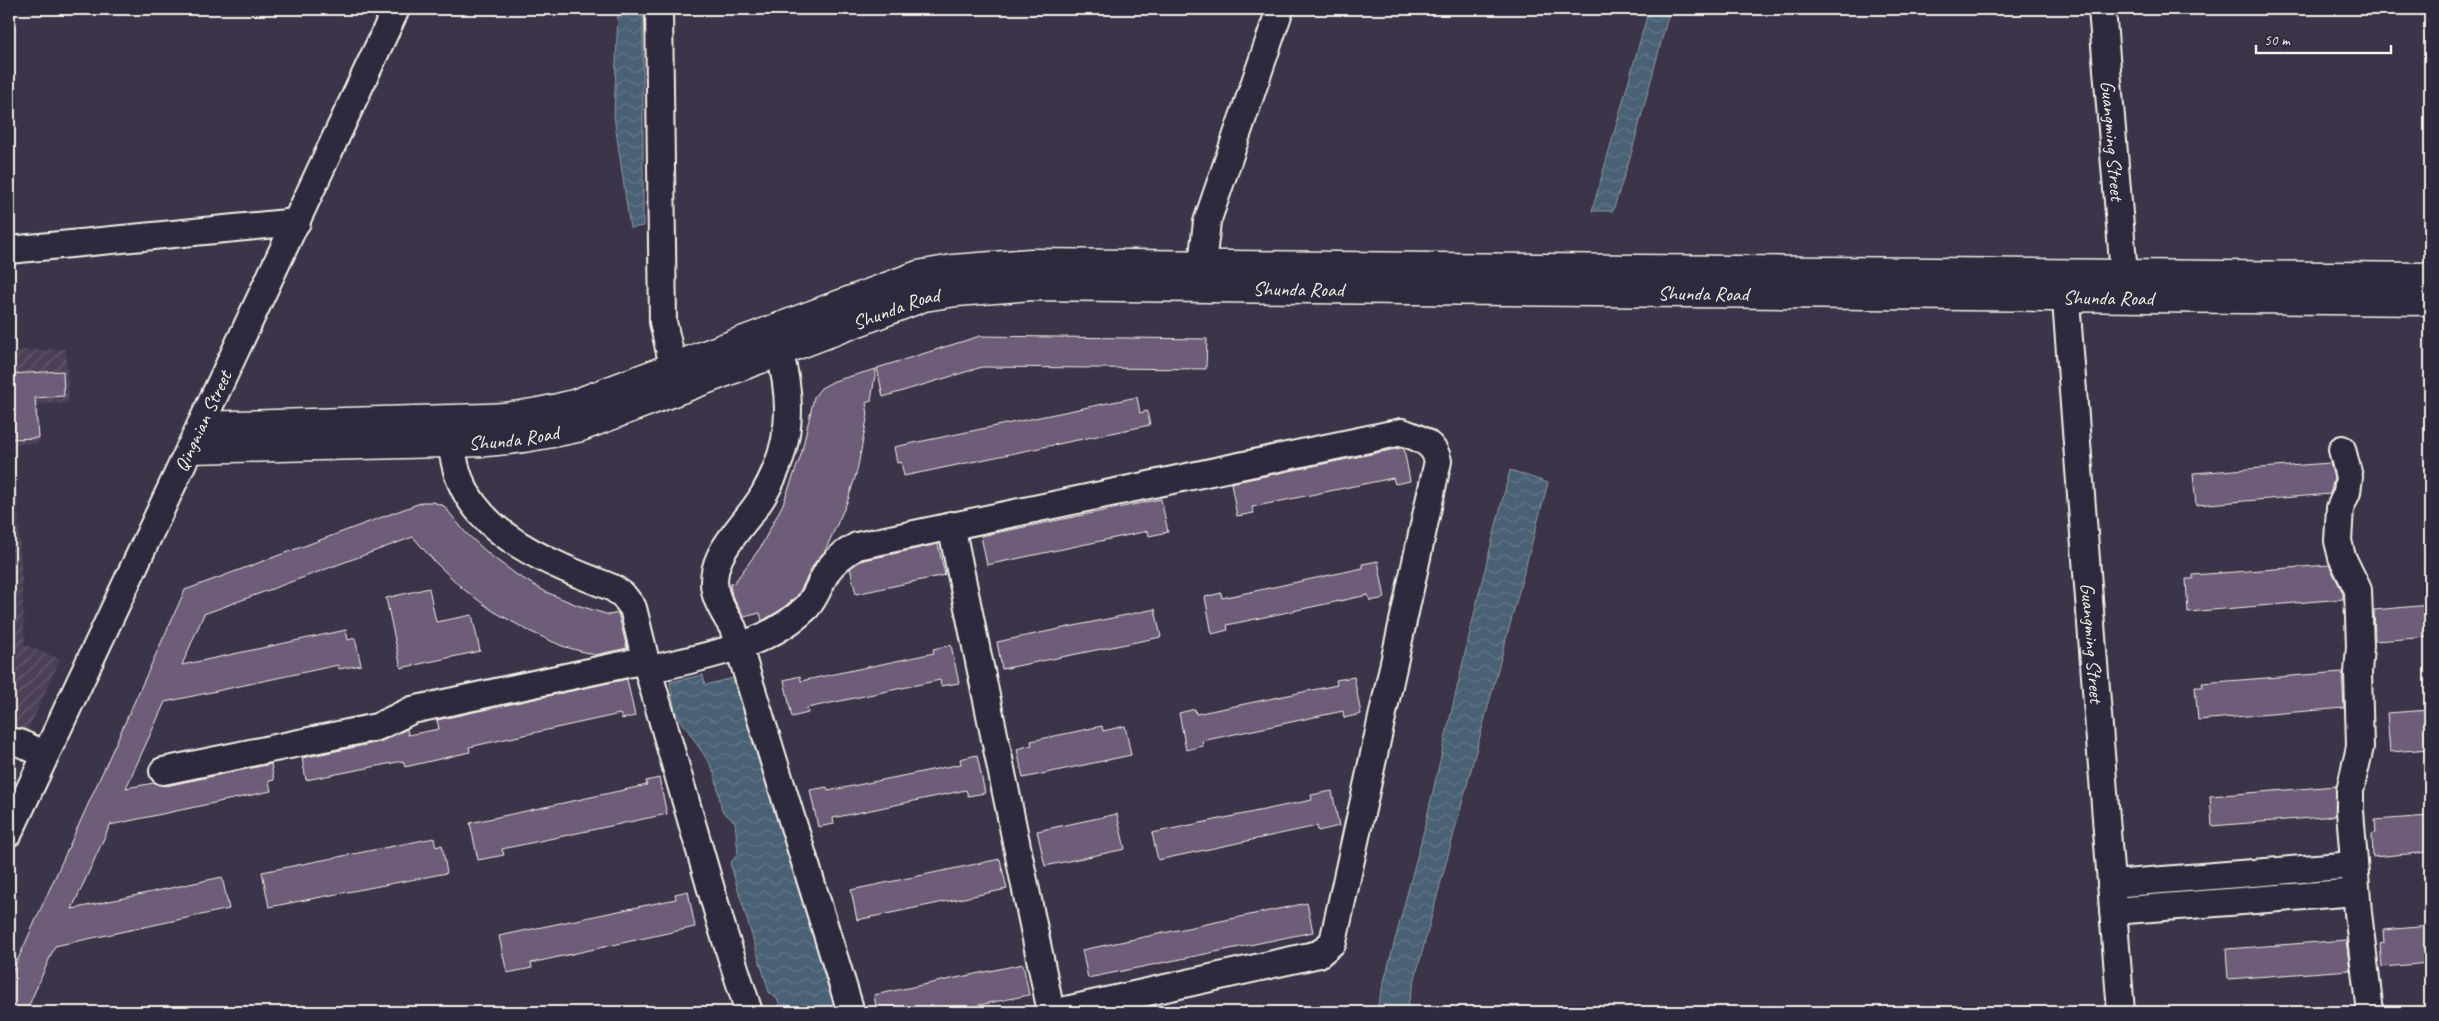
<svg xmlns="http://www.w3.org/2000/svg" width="2439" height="1021" viewBox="0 0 2439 1021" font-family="Caveat,sans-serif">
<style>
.industrial{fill:url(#industrial-furrows)}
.water{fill:url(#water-waves);stroke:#8e9aa3}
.building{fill:#6e5d78;stroke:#f4f1e8}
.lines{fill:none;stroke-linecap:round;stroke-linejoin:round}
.minor-casing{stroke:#f4f1e8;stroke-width:30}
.major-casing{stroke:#f4f1e8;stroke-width:31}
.minor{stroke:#2f2a3d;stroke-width:26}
.major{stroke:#2f2a3d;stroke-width:28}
.labels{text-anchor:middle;stroke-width:4.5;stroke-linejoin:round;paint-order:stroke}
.street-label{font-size:20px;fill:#f4f1e8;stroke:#2f2a3d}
</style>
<defs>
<pattern id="industrial-furrows" width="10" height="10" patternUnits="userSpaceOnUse" patternTransform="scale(1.25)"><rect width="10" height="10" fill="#4b4057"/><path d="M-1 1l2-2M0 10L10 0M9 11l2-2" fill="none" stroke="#665c6f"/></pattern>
<pattern id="water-waves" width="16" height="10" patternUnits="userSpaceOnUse" patternTransform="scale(1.25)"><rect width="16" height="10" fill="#4a6075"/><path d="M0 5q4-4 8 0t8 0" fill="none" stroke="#657789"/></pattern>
</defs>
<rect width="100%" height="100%" fill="#3c3449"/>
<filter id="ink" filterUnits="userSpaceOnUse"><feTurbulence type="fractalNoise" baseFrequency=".02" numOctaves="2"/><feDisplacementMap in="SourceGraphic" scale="10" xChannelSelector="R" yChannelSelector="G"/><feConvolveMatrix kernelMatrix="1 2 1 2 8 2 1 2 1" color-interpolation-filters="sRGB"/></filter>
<g filter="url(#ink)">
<polygon class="industrial" points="66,349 69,403 38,404 40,443 15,444 25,645 60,659 18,754 9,755 9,351"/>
<g class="water">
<polygon points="618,9 643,9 643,226 630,228 614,116"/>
<polygon points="1649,9 1670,9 1632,151 1613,211 1592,211"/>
<polygon points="1510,470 1548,483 1406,1012 1376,1012 1423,834 1480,589"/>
<polygon points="703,675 705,685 733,678 836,1012 782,1012 778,1000 769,992 730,863 738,854 735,822 722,811 715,775 710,764 675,711 670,682"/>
</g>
<g class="building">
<polygon points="980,336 1207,339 1206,369 982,367 883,397 877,368"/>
<polygon points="876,369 871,401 866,403 868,414 857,471 848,500 825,551 815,562 798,595 782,609 762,621 760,613 744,617 732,596 730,584 734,583 760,548 783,504 801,455 814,397 821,388 834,381"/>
<polygon points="63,371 64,396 35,398 38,438 10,439 9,374"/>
<polygon points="1137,397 1140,413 1147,411 1150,425 904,476 901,462 897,463 894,447"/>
<polygon points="1401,448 1404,449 1410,481 1395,484 1393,478 1252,507 1254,513 1237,516 1231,483"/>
<polygon points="2330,463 2334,478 2330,494 2196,505 2193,473"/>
<polygon points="1161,499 1168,532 1149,536 1148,531 987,565 981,536"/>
<polygon points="423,502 433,502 444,506 465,532 490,555 517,575 546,592 577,605 609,615 618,613 627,648 595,655 562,646 527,630 493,611 462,588 434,561 413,537 204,614 182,665 346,630 348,640 355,638 361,665 339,669 338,665 165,702 126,788 154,783 166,786 271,764 274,780 269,781 271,791 110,825 72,909 222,877 229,909 55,946 26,1012 9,1012 9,979 185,590"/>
<polygon points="938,544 945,575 856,594 850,568 860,561"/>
<polygon points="1378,561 1385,598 1370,601 1368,595 1227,625 1228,630 1212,634 1205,597 1221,593 1222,598 1363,568 1362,564"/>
<polygon points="2329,565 2343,593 2343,599 2188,612 2186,579 2193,579 2193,575"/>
<polygon points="429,588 436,622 472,615 480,651 401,668 386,598"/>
<polygon points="2430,605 2430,637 2375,641 2374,610"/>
<polygon points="1155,609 1161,637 1002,669 997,642"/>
<polygon points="951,645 959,683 941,686 940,680 807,708 808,713 792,717 784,680 800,676 801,681 934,653 933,649"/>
<polygon points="2342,672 2344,708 2198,720 2195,687 2203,687 2202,683"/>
<polygon points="1354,677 1361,714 1344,718 1343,711 1202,741 1203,746 1186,750 1179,713 1195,709 1196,714 1337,685 1336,680"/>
<polygon points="627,679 635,716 622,719 620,714 469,747 470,752 405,767 403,761 306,780 302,758 380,742 407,729 408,735 439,729 437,720"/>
<polygon points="2430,710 2430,749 2390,752 2387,713"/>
<polygon points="1102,726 1103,731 1125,726 1131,755 1023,778 1017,749 1032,745 1031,741"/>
<polygon points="977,755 985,793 968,796 966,790 833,818 834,824 818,827 810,790 827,787 828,791 961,764 960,759"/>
<polygon points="659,778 667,814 502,849 504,855 478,860 470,823 647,785 646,781"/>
<polygon points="2336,786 2335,816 2212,826 2210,796"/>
<polygon points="1332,791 1339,826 1318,831 1317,826 1158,860 1152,833 1312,800 1311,795"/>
<polygon points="1117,814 1125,849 1045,866 1037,831"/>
<polygon points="2430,816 2430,852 2373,857 2372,834 2376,833 2375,820"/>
<polygon points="434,838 436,847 442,845 447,873 269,907 262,872"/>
<polygon points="1000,859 1007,889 857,920 851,890"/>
<polygon points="688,891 695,927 531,963 532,968 507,973 499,936 676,899 675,894"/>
<polygon points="1307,903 1313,932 1088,978 1082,950"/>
<polygon points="2430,926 2430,963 2382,967 2380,944 2384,943 2383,930"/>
<polygon points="2346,940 2350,970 2228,979 2226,949"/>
<polygon points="1023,964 1029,995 944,1012 877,1012 874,995"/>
</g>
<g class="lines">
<g class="minor-casing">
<g id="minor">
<polyline points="659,9 663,322 673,366"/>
<path id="s1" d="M2102,9L2124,274"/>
<polyline points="9,250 297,222"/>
<polyline points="1202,264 1207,222 1280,9"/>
<path id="s2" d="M2064,275L2121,1012"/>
<path d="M779,351C794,403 791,447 764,494C747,525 702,557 717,598C721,609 728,619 733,628L851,1012"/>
<path d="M451,443C453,455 455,468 460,480C484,540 558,566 613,588L623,595L633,608L648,670L723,931L749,1012"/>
<polyline points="2342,449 2349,477 2347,492 2340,508 2338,541 2342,557 2358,590 2360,646 2358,673 2360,747 2350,791 2350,811 2358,913 2370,1012"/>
<polyline points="951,525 1051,1012"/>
<path d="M648,670C703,656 765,648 807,607C817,596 820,582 828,570C836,559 845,553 857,546L1402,432C1418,438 1434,442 1438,461L1333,942L1319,954L1057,1012"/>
<polyline points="9,741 20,743 46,755"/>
<polyline points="163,771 377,727 412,710 645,660"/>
<path id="s3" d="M9,833L396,9"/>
<polyline points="2111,884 2354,865"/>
<polyline points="2113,911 2356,892"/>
</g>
</g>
<g class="major-casing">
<g id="major">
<path d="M201,426L486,418C516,417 544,412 574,404L918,275L953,269L1031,263L2430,277"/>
<path id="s4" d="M190,449L486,442C519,440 549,434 581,427L924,297L956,292L1032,286L2430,301"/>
</g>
</g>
<use href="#minor" class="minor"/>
<use href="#major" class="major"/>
</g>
</g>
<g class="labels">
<g class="street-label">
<text dy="7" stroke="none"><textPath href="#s1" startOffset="132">Guangming Street</textPath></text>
<text dy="7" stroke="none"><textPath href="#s4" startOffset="1134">Shunda Road</textPath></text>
<text dy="7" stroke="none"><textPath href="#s4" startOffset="1539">Shunda Road</textPath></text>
<text dy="7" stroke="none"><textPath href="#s4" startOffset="1944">Shunda Road</textPath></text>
<text dy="7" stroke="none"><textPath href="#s4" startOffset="729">Shunda Road</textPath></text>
<text dy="7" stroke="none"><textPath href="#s3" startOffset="455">Qingnian Street</textPath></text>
<text dy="7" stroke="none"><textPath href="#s4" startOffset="324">Shunda Road</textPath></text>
<text dy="7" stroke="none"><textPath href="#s2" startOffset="369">Guangming Street</textPath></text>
</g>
</g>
<rect width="2439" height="1021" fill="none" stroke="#2f2a3d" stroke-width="30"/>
<rect x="15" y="15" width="2409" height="991" fill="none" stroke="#f4f1e8" stroke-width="2" filter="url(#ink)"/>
<path d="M2256 45v8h135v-8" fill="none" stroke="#f4f1e8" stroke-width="2.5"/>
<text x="2264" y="45" font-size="15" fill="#f4f1e8" stroke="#2f2a3d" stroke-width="4" paint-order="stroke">50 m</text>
</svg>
